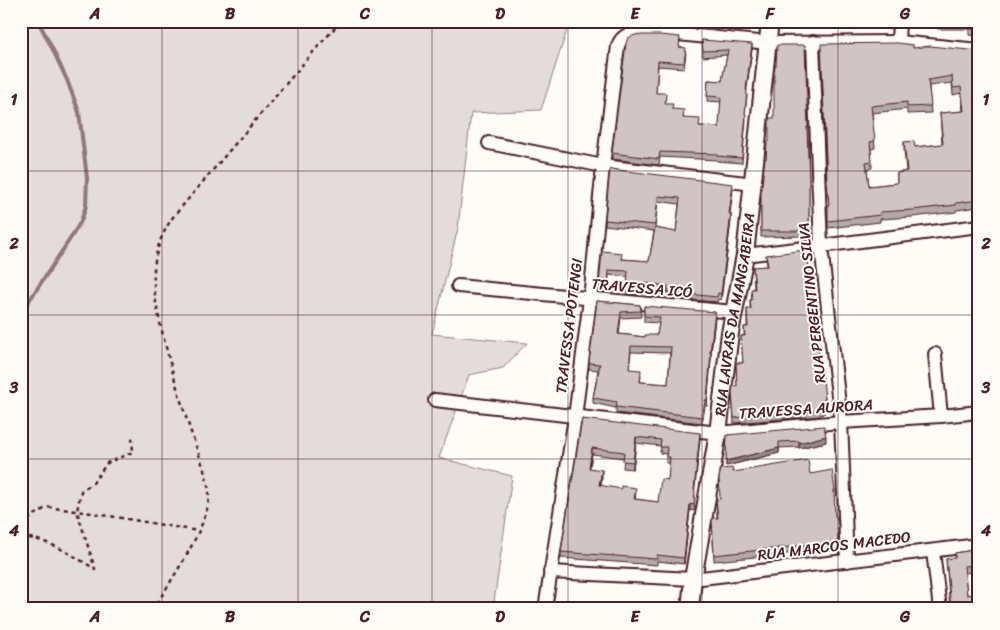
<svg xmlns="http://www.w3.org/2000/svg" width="1000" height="630" viewBox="0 0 1000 630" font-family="Sriracha,sans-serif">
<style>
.green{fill:#e3dcda;stroke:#967e82}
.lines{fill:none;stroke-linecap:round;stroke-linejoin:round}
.stream{stroke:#91777b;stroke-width:4}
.minor-casing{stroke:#4a1f2b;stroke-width:16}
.tertiary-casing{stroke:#4a1f2b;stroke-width:20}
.path{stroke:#4a1f2b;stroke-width:2.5;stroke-dasharray:4 4;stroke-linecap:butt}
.minor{stroke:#fdfcf7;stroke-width:12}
.tertiary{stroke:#fdfcf7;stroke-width:16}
.wall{fill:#b3a9a9;stroke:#4a1f2b;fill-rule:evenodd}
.shaded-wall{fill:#928a89;stroke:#4a1f2b}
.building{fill:#d0c5c4;stroke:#4a1f2b;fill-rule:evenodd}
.grid{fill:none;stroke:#4a1f2b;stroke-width:1;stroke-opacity:0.55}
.labels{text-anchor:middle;stroke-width:4;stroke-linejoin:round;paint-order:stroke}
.street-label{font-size:15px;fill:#4a1f2b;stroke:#fdfcf7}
.neatline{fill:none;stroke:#4a1f2b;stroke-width:2}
.grid-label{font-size:16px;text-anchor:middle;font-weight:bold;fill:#4a1f2b}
</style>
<rect width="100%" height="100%" fill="#fdfcf7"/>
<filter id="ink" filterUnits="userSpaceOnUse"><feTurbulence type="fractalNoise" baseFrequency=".02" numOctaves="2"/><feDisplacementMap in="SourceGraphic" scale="10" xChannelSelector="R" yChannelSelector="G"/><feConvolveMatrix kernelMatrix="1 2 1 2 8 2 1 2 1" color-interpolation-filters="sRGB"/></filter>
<g filter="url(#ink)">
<polygon class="green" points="21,21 570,21 541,110 471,113 458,228 432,334 527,343 503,368 469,375 439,458 512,476 493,609 21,609"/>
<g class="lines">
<polyline class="stream" points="21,313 70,239 81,221 86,206 87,178 79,112 67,80 52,48 38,21"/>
<g class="minor-casing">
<g id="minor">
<polyline points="813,42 821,246 841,422 847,561"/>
<polyline points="898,42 899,21"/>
<polyline points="489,143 603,166 754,184"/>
<polyline points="745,255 821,246 979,226"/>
<polyline points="458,286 734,312"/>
<polyline points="935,354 941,416"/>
<polyline points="435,400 718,433 841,422 941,416 979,412"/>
<polyline points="933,551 940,609"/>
<polyline points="550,572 693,579 979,545"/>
<path d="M545,609L575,417L590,299L603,166L618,46C622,33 634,32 647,31L769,43L898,42L979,50"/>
</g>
</g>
<g class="tertiary-casing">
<g id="tertiary">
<path id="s1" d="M690,609L693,579L718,433L730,333L745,255L770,21"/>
</g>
</g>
<g class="path">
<polyline points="21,524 47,507 98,514 198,531"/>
<path d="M21,537C49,539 72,555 95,569L77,511L81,491L93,483L107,463L133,452L132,437"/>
<path d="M152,609L158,602C174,575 207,528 209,497C210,481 196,447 191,432C182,406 175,381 168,355C156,306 141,263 173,217L314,51L341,21"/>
</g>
<use href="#minor" class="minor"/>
<use href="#tertiary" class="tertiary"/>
</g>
<g class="wall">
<polygon points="786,21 821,21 821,23"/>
<polygon points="837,21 891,21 890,29"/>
<polygon points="938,21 979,21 979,36 969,35 969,29 938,29"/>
<polygon points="639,35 680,47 686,53 684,68 658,66 656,93 665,104 684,118 700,126 719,127 721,102 707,101 708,80 722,81 727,55 703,57 702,40 752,49 746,90 747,96 745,114 746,120 742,163 717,161 717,160 660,157 659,165 612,159 612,153"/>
<path d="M913,48L979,51V207L956,210V212L912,217L880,219V222L828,228V205H829L827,188L821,51ZM952,83L953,95L961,93L963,111L940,113L942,144L915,147L904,142V149L906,171L897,173V183L869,186L867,169L872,168L871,149L875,148L872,113L907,109V114L931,113L929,86Z"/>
<polygon points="808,127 808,133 809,181 809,235 802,235 802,236 761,237 761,192 769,142"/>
<path d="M610,169L733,190L730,214L731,220L721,300L718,299L717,302L668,298V292L643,289V290H639V295L627,294L628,277L609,275L608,292L599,291L602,251L622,259L649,261L654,231L605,225ZM658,201L679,204L676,232L655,228Z"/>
<polygon points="766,255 820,368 825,399 824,414 820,415 820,416 734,423 732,393 737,386 736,363 743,363 741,336 744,336 744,327 747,327 747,309 750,309 750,300 751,300 754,289 753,267 767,266"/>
<path d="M597,301L640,305L641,317L621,318L619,334L645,337L657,335L659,323L644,322V306L715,318L711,353V359L707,406H705L703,419H702V423L616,413V408L593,403V398L598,370L589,369V363ZM631,352L670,353L668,384L640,382L641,376L629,369Z"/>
<path d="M582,419L700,439L694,491L695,497L694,511L690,510L684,564L657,561V565L561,558V552ZM636,443L661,446L660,453L666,454V463H670L668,480L658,502L635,499L636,494L601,486L602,476L589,468L592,454L624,458L623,468L633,469Z"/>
<polygon points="727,435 826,442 799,448 799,447 779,448 779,453 726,466"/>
<polygon points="733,472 810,474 835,490 835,496 834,496 835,516 838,525 838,549 714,561 712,520 717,518 716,500 720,499"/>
<polygon points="979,549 979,571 965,573 967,595 979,593 979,609 950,609 946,559 955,558 955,553"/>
</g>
<g class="shaded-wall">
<polygon points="752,44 752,49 746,96 746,90"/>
<polygon points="731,214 731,220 721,300 721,294"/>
<polygon points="715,312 715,318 710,359 710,353"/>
<polygon points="711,353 711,359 707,406 707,400"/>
<polygon points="700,433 700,439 694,497 694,490"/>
<polygon points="826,436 826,442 799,448 799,443"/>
<polygon points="636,437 636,443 633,469 633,462"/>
<polygon points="592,448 592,454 589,474 589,468"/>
<polygon points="779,448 779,453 726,466 726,461"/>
<polygon points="602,470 602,476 599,492 599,485"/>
<polygon points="690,504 690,510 684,564 684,558"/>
</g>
<g class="building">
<polygon points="878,21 891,21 890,23"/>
<polygon points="938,21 979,21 979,30 969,29 969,23 938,23"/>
<polygon points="639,34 639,35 660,35 680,37 679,47 686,48 684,63 658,61 656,93 666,93 665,104 673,104 672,109 684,110 683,118 700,119 699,126 719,127 721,97 707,96 708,80 722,81 728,50 703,51 702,40 752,44 746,90 747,90 745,114 746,114 742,158 717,156 717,154 660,152 659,159 612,153 626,43 628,38 632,36"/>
<path d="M898,43L913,45V48L930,46L979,51V200L956,203V205L912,210L880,212V215L828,221V205H829L827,181L821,44ZM952,76L953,88L961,87L964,111L940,113L943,144L915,147L914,141L904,142L907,171L897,173V183L869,186L866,162L872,161L870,142L875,141L871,106L907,102V107L931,106L928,80Z"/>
<polygon points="777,45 805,45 808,127 807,127 809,181 809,229 801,229 802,231 761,231 761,192 765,159 766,159 767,142 769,142 769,118 774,118 774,74 775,66 776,66"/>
<polygon points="610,169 733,184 729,214 731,214 721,294 718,293 717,297 668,292 668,286 643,283 643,284 639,284 639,289 627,288 628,271 609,270 608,286 599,285 602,251 622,253 621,259 649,261 655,228 676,232 680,198 658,196 655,225 605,220"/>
<polygon points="806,250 814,296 820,368 822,368 825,399 824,399 824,409 819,409 820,410 734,418 732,393 733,386 737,386 736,363 743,363 741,336 745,336 744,327 748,327 747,309 751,309 750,300 752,300 751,289 755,289 753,267 768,266 766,255"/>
<path d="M597,301L640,305L641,311L621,312L618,334L645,337V335H657L660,317L644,316V306L715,312L710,353H711L707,400H705L703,413H702V417L616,407L617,402L593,398L600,364L589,363ZM631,346L671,347L668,384L640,382L641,370L629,369Z"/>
<path d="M582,419L700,433L694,490L695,491L694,505L690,504L684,558L657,555V559L561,552ZM636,437L661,440L660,447H667L666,457H670L668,480L661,479L658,502L634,499L636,488L621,486V489L599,485L602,470L589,468L592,448L624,452L623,461L633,462Z"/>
<polygon points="824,426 826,436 799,443 799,441 779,442 779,448 726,461 727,435"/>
<polygon points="808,460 810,474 832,470 835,490 834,490 835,516 836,516 838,525 838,542 714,555 712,520 712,518 718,518 716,500 720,499 719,478 721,469 732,468 733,472"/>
<polygon points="979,549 979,565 964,566 967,595 979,593 979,606 975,606 974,605 951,608 946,559 955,558 955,553"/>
</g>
</g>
<path class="grid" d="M162,21V609M298,21V609M432,21V609M568,21V609M702,21V609M838,21V609M21,171H979M21,315H979M21,459H979"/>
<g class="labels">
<g class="street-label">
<text transform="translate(642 288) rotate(5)" y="5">TRAVESSA ICÓ</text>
<text transform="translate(812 303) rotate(-96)" y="5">RUA PERGENTINO SILVA</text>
<text dy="5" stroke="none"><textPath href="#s1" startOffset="298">RUA LAVRAS DA MANGABEIRA</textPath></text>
<text transform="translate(569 326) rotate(-83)" y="5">TRAVESSA POTENGI</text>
<text transform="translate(806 409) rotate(-4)" y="5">TRAVESSA AURORA</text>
<text transform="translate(834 546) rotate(-7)" y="5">RUA MARCOS MACEDO</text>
</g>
</g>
<rect width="1000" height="630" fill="none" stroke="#fdfcf7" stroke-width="55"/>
<rect x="28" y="28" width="944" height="574" class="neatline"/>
<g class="grid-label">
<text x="95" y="19">A</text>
<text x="230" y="19">B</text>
<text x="365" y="19">C</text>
<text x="500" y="19">D</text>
<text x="635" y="19">E</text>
<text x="770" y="19">F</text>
<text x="905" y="19">G</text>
<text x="14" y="105">1</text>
<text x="986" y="105">1</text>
<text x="14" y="249">2</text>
<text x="986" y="249">2</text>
<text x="14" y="393">3</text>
<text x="986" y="393">3</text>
<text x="14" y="536">4</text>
<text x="986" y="536">4</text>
<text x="95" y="622">A</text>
<text x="230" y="622">B</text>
<text x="365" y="622">C</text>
<text x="500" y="622">D</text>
<text x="635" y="622">E</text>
<text x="770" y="622">F</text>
<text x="905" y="622">G</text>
</g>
</svg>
